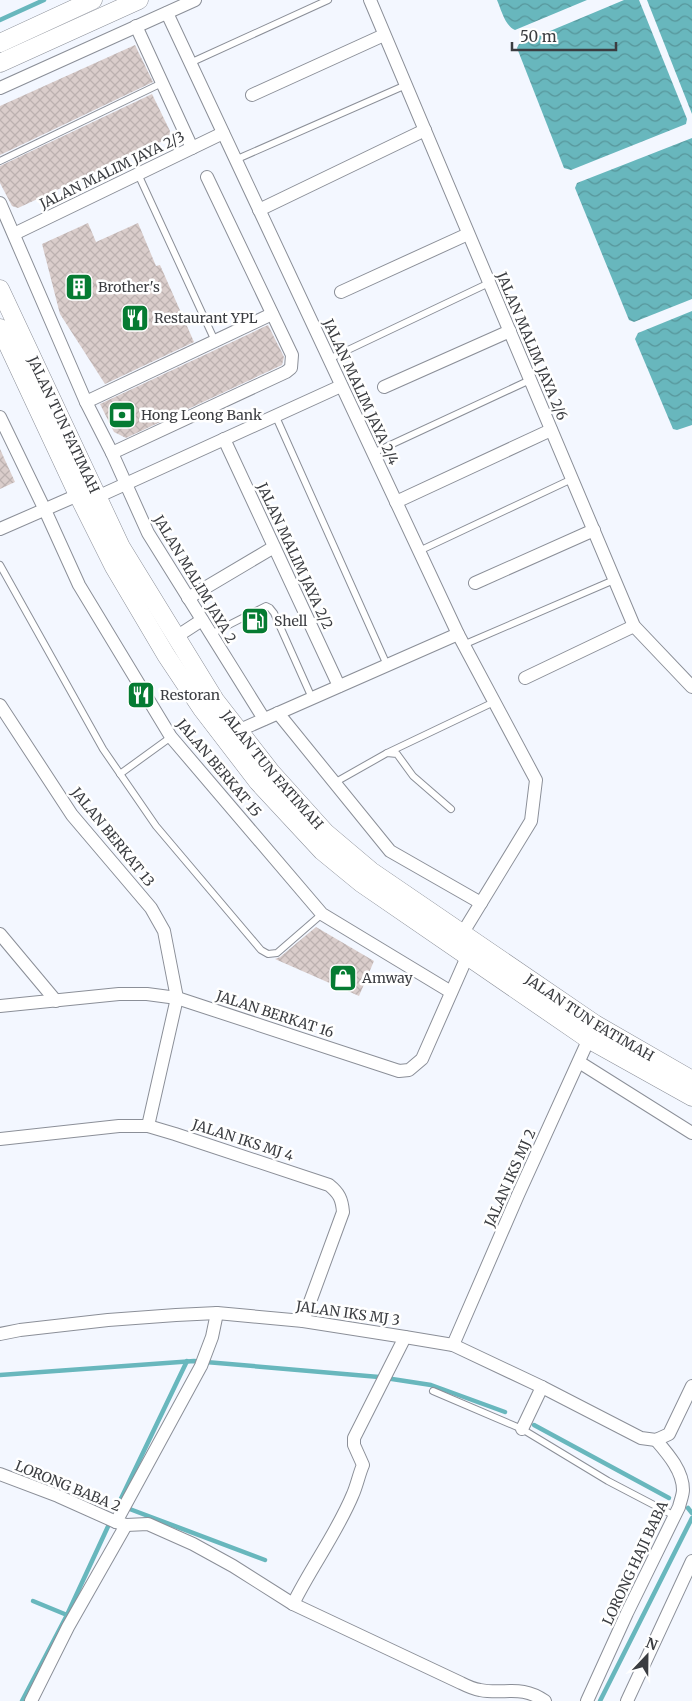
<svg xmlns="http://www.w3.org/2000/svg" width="692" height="1701" viewBox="0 0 692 1701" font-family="Merriweather,serif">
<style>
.water{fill:url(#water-waves)}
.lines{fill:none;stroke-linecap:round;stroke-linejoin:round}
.stream{stroke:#68b7bd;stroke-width:4.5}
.building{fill:url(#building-cross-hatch)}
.lane-casing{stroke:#8b8f98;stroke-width:8}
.street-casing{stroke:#8b8f98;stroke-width:14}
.secondary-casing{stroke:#8b8f98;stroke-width:19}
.lane{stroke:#fff;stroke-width:6}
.street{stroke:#fff;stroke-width:12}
.secondary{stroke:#fff;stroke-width:18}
.labels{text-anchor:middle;stroke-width:5;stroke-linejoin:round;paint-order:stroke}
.street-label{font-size:14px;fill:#3b3d41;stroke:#fff}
.poi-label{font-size:14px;fill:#3b3d41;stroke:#fff;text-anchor:start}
</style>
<defs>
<pattern id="water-waves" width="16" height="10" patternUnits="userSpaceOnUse" patternTransform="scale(1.25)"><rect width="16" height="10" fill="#68b7bd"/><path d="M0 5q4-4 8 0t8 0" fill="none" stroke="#57969b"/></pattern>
<pattern id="building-cross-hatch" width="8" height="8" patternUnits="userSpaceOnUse" patternTransform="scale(1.25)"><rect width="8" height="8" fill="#dacdcb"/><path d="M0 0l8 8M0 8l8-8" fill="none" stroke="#bcb1b0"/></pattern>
</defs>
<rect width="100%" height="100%" fill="#f3f7ff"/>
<g class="water">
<path d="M497,0H587L515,30C505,26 501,9 497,0Z"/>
<polygon points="624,0 639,0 687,119 686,124 571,170 564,168 517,48 519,44"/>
<polygon points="647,0 692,0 692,114"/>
<polygon points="692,138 692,299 634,322 629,320 575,188 577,183"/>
<polygon points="692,311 692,425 677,430 673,429 635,339 638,333"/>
</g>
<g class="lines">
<g class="stream">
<polyline points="0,20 44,0"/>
<polyline points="0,1375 194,1361 379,1377 431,1385 505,1412"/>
<polyline points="534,1425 669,1498"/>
<polyline points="127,1508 265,1560"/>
<polyline points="688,1508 692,1513"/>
<polyline points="116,1509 187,1361"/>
<polyline points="33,1601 67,1615"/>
<polyline points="22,1701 67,1615 111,1520"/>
<polyline points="600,1701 692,1518"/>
</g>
</g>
<g class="building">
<polygon points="135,45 153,82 0,155 0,106"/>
<polygon points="152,94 170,131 169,138 18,208 12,206 0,183 0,166"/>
<polygon points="88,223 96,242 138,223 156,266 160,265 194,342 105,384 60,314 42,244"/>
<polygon points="268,325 284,357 282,365 126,438 114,432 100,404"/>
<polygon points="0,449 15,482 0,489"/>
<polygon points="316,927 374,961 359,996 275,959 280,957"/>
</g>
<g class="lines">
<g class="lane-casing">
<g id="lane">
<polyline points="190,63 328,0"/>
<polyline points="235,160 406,85"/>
<polyline points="0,161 162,83"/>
<polyline points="138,174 215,341"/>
<polyline points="329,359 489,283"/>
<polyline points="276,417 387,665"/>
<polyline points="373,453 530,380"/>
<polyline points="419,551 572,479"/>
<polyline points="0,565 103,749 156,826 261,950 268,954 277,953 322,914"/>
<polyline points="211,634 266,606 270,608 274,613 312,698"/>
<polyline points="463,645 614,580"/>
<polyline points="387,753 494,702"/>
<polyline points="120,774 171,737"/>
<polyline points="334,783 387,753 397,754 413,776 451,809"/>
<polyline points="433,1391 522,1429 608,1481 675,1516"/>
</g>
</g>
<g class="street-casing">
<g id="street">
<polyline points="370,0 634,626 692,687"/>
<polyline points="167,13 458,634 536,780 531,821 462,934"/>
<polyline points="136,26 192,148"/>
<polyline points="0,88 195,0"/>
<polyline points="252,95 384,35"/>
<polyline points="0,203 86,402 112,453 148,533 264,719"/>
<polyline points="259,210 425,130"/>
<polyline points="14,234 223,133"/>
<polyline points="341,292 468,234"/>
<polyline points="384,387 510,331"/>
<polyline points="86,402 272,314"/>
<polyline points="0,417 45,510 79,585 171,737 322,914 451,992"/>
<polyline points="224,439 339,686"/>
<polyline points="112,453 286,372 291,368 292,355 207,177"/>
<polyline points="97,497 341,386"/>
<polyline points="396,502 551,430"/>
<polyline points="0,529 78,495"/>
<polyline points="475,583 594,530"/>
<polyline points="188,598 274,547"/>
<polyline points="176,637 202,620"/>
<polyline points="525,678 634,626"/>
<polyline points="0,705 72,815 151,908 164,931 177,998 148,1126"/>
<polyline points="278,713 390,851 481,903"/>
<polyline points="233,733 458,634"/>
<polyline points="0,934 56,1001"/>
<polyline points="0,1006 119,994 147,994 177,998 399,1071 409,1070 422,1059 470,950"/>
<polyline points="579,1062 692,1133"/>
<path d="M0,1139L119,1126H148L175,1134L329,1185C339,1193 342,1199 343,1212L303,1321"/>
<polyline points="0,1334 20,1330 108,1320 176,1315 217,1313 303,1321 405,1337 453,1345 542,1387 641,1438 656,1440 669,1434 692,1386"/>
<polyline points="453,1345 518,1195 592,1032"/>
<polyline points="522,1429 542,1387"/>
<path d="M0,1474L58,1496L116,1522L126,1525L148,1524L193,1544L233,1566L293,1604L461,1683C467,1686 473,1689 480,1690C505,1695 520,1684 545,1701"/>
<polyline points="116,1522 201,1366 212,1337 217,1313"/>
<path d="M293,1604C311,1567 337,1533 353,1494C357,1485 359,1474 363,1465L354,1445V1438L405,1337"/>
<polyline points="31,1701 68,1627 126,1525"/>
<path d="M587,1701L627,1613L679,1507C680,1502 683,1495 683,1490C683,1471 668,1454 656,1440"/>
<polyline points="627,1701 692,1561"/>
</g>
</g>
<g class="secondary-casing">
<g id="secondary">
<polyline points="0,43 93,0"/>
<polyline points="0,63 139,0"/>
<path id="s1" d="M0,289L121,547L215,700L271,772L326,833L371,871L595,1024L692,1080"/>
<polyline points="0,328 78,495 114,567 166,655 202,709 258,782 322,851 361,883 588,1039 692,1097"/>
</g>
</g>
<use href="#lane" class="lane"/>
<use href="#street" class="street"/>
<use href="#secondary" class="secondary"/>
</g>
<defs>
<g id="building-square" transform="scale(1.4375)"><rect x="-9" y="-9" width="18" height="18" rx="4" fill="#057b32" stroke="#fff"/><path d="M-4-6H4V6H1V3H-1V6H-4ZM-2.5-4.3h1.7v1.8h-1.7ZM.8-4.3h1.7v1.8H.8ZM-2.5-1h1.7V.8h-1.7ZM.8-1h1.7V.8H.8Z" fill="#fff"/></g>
<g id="restaurant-square" transform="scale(1.4375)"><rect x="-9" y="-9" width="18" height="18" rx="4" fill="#057b32" stroke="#fff"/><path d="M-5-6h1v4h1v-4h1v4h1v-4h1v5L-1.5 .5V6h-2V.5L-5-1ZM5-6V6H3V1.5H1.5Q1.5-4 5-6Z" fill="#fff"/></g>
<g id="bank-square" transform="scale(1.4375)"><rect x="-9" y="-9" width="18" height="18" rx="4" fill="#057b32" stroke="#fff"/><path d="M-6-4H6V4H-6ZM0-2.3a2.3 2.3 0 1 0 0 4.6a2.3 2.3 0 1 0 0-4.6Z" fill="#fff"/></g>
<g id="fuel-square" transform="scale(1.4375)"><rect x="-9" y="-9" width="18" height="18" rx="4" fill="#057b32" stroke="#fff"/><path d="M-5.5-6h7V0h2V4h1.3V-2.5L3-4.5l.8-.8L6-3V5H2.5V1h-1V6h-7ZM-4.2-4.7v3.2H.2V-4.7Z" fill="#fff"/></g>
<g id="shop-square" transform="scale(1.4375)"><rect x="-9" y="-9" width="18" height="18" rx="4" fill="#057b32" stroke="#fff"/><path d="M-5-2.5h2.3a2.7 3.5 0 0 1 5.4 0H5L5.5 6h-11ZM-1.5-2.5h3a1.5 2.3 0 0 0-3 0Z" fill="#fff"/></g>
</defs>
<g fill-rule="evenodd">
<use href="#building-square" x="79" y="287"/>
<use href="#restaurant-square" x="135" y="318"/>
<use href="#bank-square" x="122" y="415"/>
<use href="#fuel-square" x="255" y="621"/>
<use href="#restaurant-square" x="141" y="695"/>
<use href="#shop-square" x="343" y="978"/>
</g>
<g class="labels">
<g class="street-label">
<text transform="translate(112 170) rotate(-26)" y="5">JALAN MALIM JAYA 2/3</text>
<text transform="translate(532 346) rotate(67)" y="5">JALAN MALIM JAYA 2/6</text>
<text transform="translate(361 392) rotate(65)" y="5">JALAN MALIM JAYA 2/4</text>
<text dy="5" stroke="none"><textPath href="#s1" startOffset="150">JALAN TUN FATIMAH</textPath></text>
<text transform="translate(295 556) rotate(65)" y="5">JALAN MALIM JAYA 2/2</text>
<text transform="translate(195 579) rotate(59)" y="5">JALAN MALIM JAYA 2</text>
<text transform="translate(219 768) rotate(50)" y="5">JALAN BERKAT 15</text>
<text dy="5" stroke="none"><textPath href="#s1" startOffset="555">JALAN TUN FATIMAH</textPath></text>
<text transform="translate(113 837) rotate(51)" y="5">JALAN BERKAT 13</text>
<text transform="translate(275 1014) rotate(18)" y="5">JALAN BERKAT 16</text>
<text dy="5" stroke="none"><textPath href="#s1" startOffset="960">JALAN TUN FATIMAH</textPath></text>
<text transform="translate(243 1140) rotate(18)" y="5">JALAN IKS MJ 4</text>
<text transform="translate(510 1178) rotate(-66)" y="5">JALAN IKS MJ 2</text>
<text transform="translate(348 1313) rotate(8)" y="5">JALAN IKS MJ 3</text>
<text transform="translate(68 1486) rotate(22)" y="5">LORONG BABA 2</text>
<text transform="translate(635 1563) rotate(-65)" y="5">LORONG HAJI BABA</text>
</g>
<g class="poi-label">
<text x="98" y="292">Brother's</text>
<text x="154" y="323">Restaurant YPL</text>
<text x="141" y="420">Hong Leong Bank</text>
<text x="274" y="626">Shell</text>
<text x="160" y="700">Restoran</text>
<text x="362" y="983">Amway</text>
</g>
</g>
<g transform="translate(647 1656) rotate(22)" stroke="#ffffff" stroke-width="4" paint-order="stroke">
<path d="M0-4L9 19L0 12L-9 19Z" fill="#3b3d41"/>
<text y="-8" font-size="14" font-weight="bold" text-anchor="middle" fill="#3b3d41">N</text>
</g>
<path d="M512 42v8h104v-8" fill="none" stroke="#3b3d41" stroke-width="2.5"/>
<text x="520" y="42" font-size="15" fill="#3b3d41" stroke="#ffffff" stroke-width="4" paint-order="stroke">50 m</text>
</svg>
